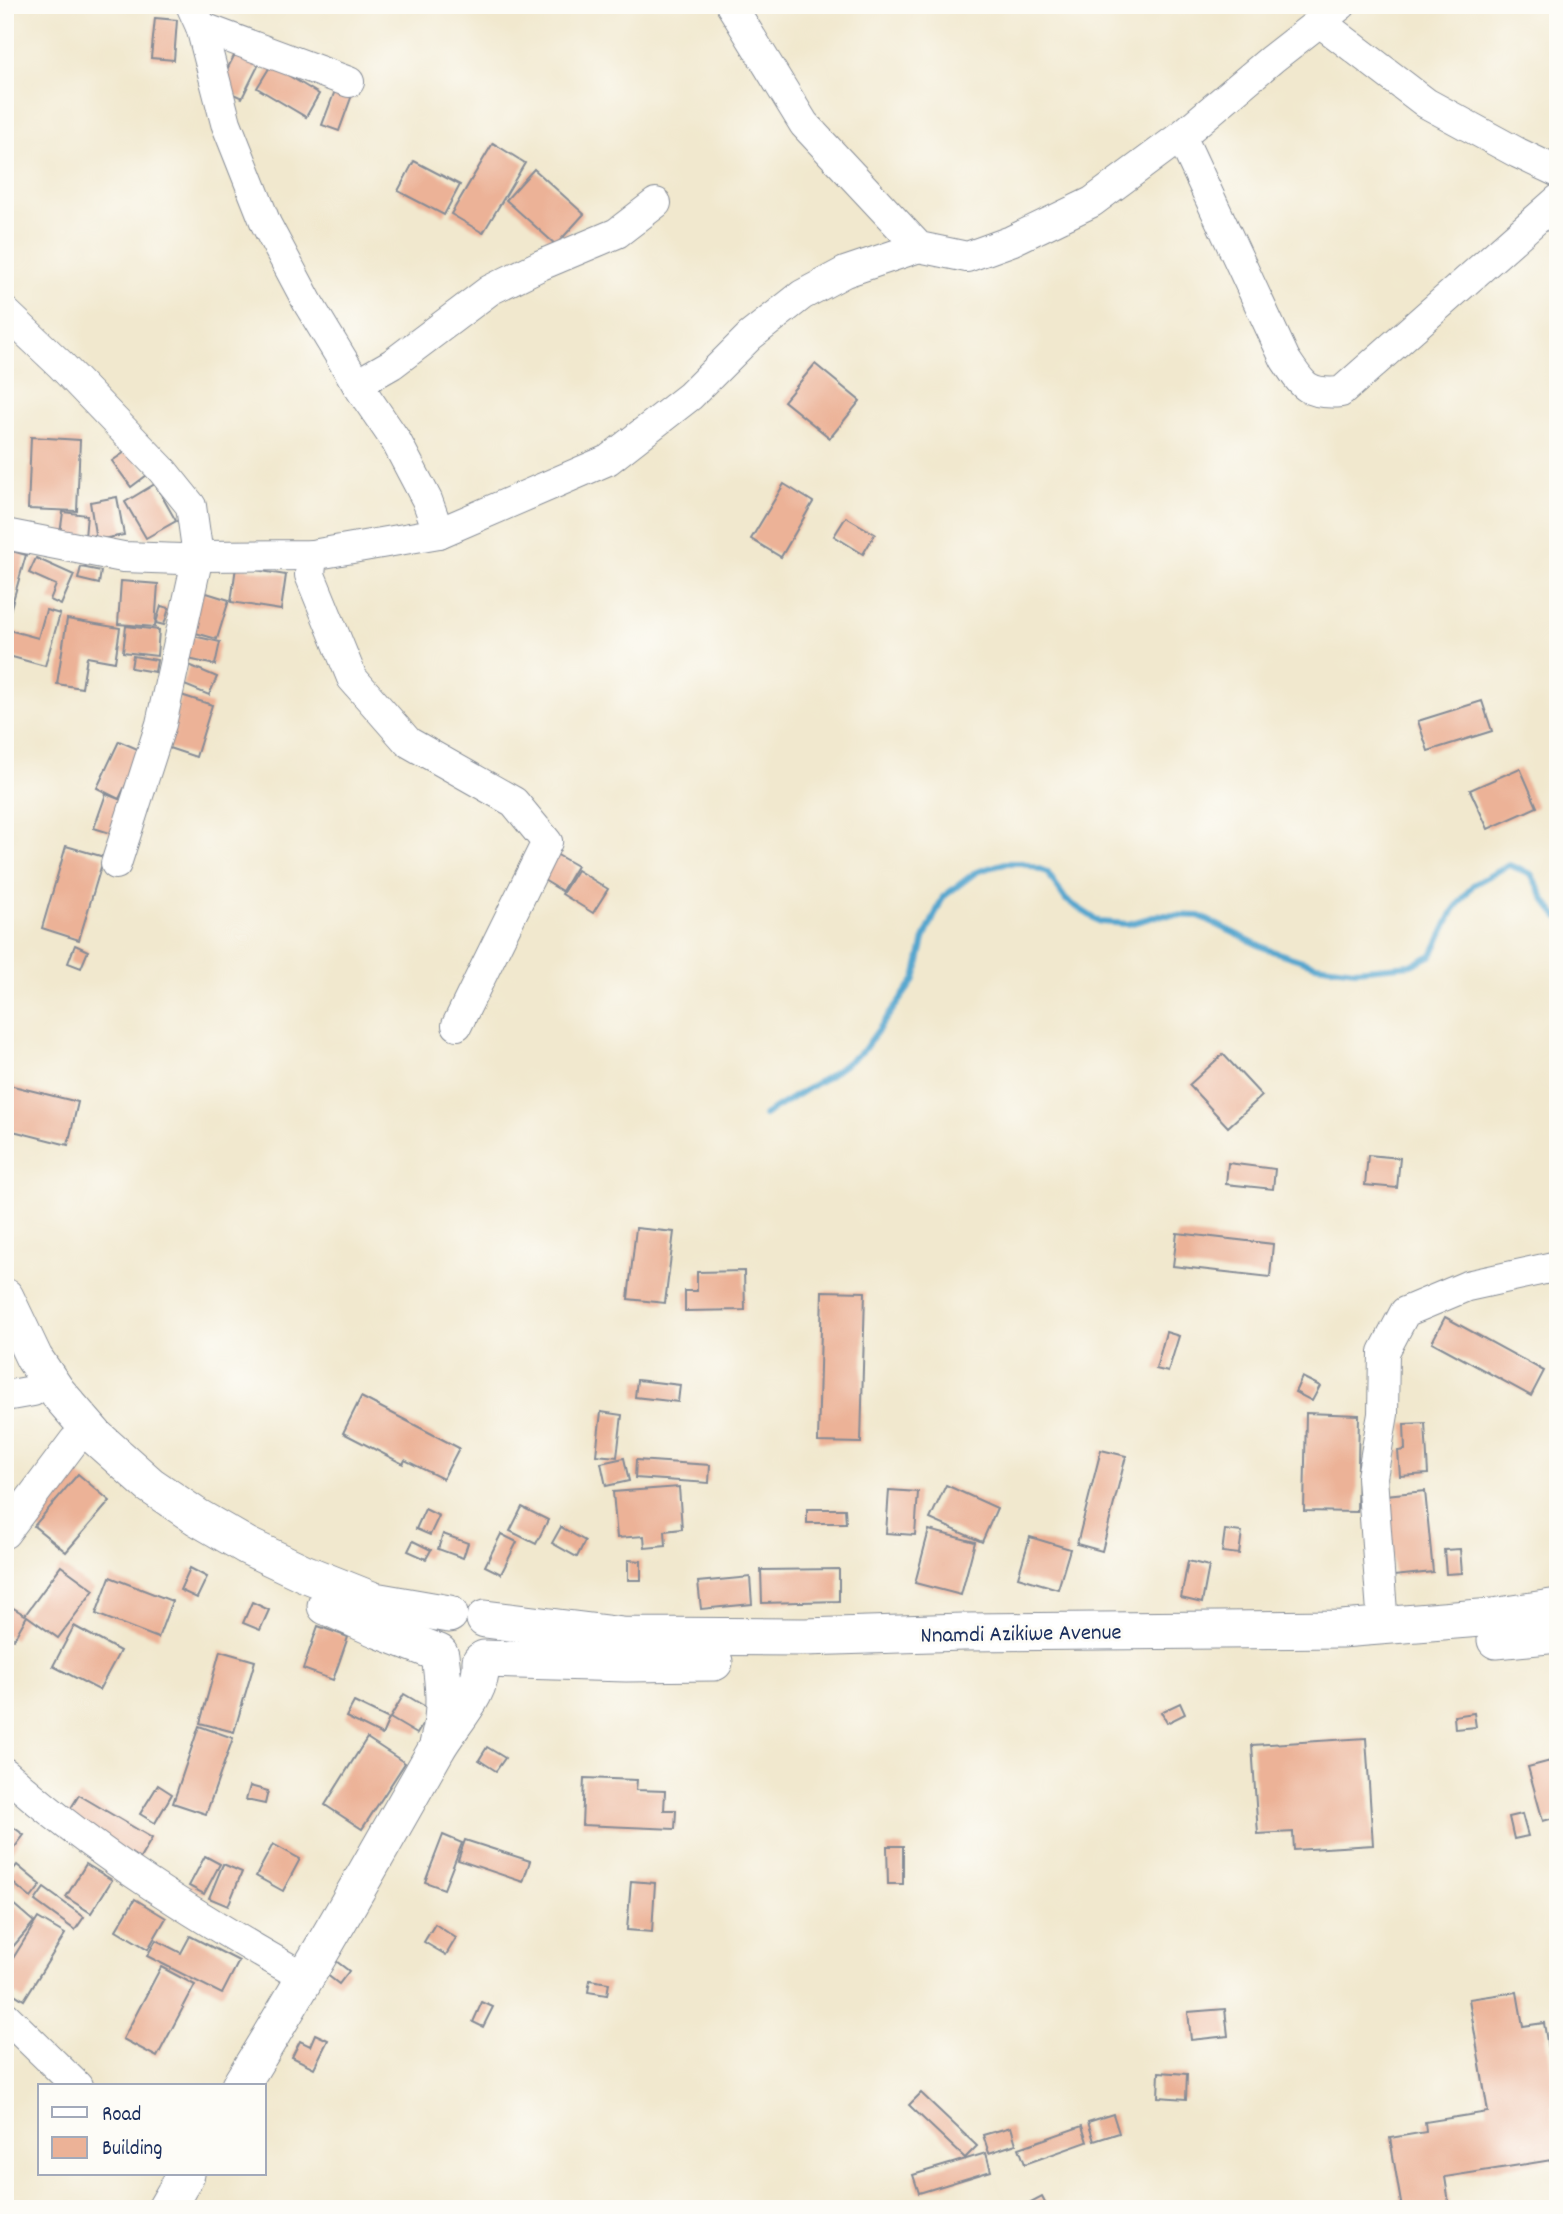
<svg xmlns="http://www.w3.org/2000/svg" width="1563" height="2214" viewBox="0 0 1563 2214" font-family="Dekko,sans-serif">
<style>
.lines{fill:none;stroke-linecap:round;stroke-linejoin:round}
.stream{stroke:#53a5ce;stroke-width:6}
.building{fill:#ecb297}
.minor-casing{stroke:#868c96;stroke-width:32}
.major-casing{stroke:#868c96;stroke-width:39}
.minor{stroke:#fff;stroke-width:30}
.major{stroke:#fff;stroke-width:37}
.labels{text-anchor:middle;stroke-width:6;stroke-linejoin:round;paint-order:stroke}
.street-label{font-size:23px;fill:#1b2f5e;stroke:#fdfcf7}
</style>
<rect width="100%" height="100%" fill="#fdfcf7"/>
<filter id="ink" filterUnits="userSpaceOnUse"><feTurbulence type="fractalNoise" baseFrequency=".0143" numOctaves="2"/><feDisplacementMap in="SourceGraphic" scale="14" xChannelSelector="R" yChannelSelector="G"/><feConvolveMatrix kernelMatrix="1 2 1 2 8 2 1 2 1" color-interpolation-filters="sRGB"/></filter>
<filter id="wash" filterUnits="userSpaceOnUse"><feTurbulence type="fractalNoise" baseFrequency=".00686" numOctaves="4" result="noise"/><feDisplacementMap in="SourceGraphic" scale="28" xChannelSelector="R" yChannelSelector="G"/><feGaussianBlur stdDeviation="1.57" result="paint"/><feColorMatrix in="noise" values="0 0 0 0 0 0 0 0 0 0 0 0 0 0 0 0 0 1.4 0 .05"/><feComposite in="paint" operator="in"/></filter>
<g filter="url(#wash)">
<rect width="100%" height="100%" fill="#f1e8ce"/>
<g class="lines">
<polyline class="stream" points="764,1115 830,1075 863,1051 915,979 924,939 943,897 976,872 1005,863 1023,863 1047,872 1066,900 1100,922 1128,924 1161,915 1199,916 1269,950 1315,965 1355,970 1411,965 1432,955 1453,911 1473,885 1509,865 1531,874 1546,902 1558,917"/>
</g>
<g id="blocks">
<g class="building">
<polygon points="155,18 177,20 174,60 151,58"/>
<polygon points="236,52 259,64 242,98 218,87"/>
<polygon points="271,65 319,94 306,117 257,88"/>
<polygon points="336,88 352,95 339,131 322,125"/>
<polygon points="493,143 525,163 483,233 451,214"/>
<polygon points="414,161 460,185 444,215 398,191"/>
<polygon points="534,169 584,214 556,245 506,200"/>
<polygon points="815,364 860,401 830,438 784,401"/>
<polygon points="31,437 80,440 77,511 28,509"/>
<polygon points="128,450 147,475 131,487 112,461"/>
<polygon points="155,484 176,521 146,538 125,502"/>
<polygon points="784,484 813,502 781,557 751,539"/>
<polygon points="117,497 124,535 96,540 90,502"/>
<polygon points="63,512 87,515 85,537 60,534"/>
<polygon points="846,517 875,534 863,554 834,536"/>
<polygon points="5,549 26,555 6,625 5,625"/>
<polygon points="36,558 74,575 61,605 50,600 56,585 29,573"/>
<polygon points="81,567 101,571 99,584 78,579"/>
<polygon points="236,567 286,575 281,610 231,602"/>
<polygon points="121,581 158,584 155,627 118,624"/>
<polygon points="197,590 229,600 217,639 185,630"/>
<polygon points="161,606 169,608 164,625 156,623"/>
<polygon points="46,610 60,614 45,666 5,655 5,629 38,638"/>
<polygon points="67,619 120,628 115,662 87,657 82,688 57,684"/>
<polygon points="126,626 159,630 157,656 123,652"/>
<polygon points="189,635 220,642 215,665 184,658"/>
<polygon points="133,656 157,660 155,672 131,668"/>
<polygon points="189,665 217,677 209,695 182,684"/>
<polygon points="181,695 212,705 196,757 166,747"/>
<polygon points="1482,701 1492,731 1428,751 1418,721"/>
<polygon points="119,741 142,751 119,799 97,788"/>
<polygon points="1520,768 1537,807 1488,829 1470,790"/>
<polygon points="106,794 124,801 113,834 94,828"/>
<polygon points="66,846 104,857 79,940 42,928"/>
<polygon points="554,853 577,866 562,891 539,877"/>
<polygon points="577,870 608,889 593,913 562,894"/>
<polygon points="75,945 88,951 81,968 68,963"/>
<polygon points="1223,1054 1262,1096 1228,1127 1189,1085"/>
<polygon points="5,1084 78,1102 68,1145 5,1129"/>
<polygon points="1368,1155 1400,1158 1397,1188 1365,1185"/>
<polygon points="1228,1163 1275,1169 1273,1189 1226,1184"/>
<polygon points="636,1228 674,1232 665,1303 628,1299"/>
<polygon points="1177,1233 1273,1244 1270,1277 1173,1266"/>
<polygon points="744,1271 745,1310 685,1311 685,1291 697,1291 697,1272"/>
<polygon points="822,1291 865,1292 861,1443 818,1442"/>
<polygon points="1445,1317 1544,1371 1531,1396 1432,1342"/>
<polygon points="1166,1332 1179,1336 1168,1372 1156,1369"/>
<polygon points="1302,1377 1320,1386 1312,1401 1295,1392"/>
<polygon points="637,1380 680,1385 678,1402 635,1397"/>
<polygon points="361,1397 459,1448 443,1479 405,1460 403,1464 343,1433"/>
<polygon points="601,1412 622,1415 617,1457 596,1455"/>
<polygon points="1306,1413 1359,1415 1357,1512 1304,1511"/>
<polygon points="1425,1423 1428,1474 1400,1476 1398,1451 1405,1450 1404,1424"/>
<polygon points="1101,1450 1126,1456 1102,1551 1077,1544"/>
<polygon points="624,1458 629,1481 606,1486 601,1463"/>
<polygon points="636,1460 710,1465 709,1483 635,1478"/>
<polygon points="78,1474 110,1501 66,1552 34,1526"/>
<polygon points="946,1485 997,1508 982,1542 930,1519"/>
<polygon points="679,1487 682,1529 665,1531 666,1546 645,1548 644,1536 617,1538 613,1492"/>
<polygon points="889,1490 918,1492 915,1535 886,1533"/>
<polygon points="1425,1491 1433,1572 1394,1576 1386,1495"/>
<polygon points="522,1507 548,1520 536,1544 510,1531"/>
<polygon points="425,1509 439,1516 430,1535 416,1529"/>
<polygon points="807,1509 845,1509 846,1523 807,1523"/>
<polygon points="561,1527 585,1541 577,1557 552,1543"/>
<polygon points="929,1530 975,1542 961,1595 915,1583"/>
<polygon points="1225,1530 1242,1532 1239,1554 1222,1552"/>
<polygon points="443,1534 468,1543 463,1558 438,1549"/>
<polygon points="501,1534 517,1542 501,1574 485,1566"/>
<polygon points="1030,1537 1070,1549 1058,1589 1018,1577"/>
<polygon points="413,1541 431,1550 426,1559 408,1551"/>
<polygon points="1460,1549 1462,1573 1446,1574 1444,1550"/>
<polygon points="628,1560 641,1561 641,1580 628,1580"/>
<polygon points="1188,1561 1209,1566 1202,1603 1181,1598"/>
<polygon points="61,1566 94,1590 58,1638 27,1616 14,1639 5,1634 5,1603 25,1615"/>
<polygon points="190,1568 207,1577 197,1598 180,1590"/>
<polygon points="839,1569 839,1601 762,1603 761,1570"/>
<polygon points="110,1577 172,1601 158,1638 96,1614"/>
<polygon points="750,1577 752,1604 701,1609 698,1582"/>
<polygon points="252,1602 269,1610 260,1630 243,1623"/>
<polygon points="74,1626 120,1651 99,1690 53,1666"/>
<polygon points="318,1626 348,1637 333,1680 303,1669"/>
<polygon points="220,1651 255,1661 234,1732 200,1723"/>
<polygon points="404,1694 431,1710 417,1734 390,1718"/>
<polygon points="354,1702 389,1719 382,1735 346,1717"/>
<polygon points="1180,1703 1185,1714 1167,1723 1161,1712"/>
<polygon points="1474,1713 1476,1727 1455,1729 1454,1716"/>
<polygon points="199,1726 233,1738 206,1814 173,1803"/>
<polygon points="367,1738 405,1763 362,1829 325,1805"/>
<polygon points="1366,1738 1373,1845 1294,1850 1293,1832 1258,1834 1252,1745"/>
<polygon points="487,1747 505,1758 496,1771 479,1760"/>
<polygon points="1558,1759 1558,1817 1543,1821 1528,1767"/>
<polygon points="584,1778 637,1780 636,1790 665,1791 664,1810 676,1810 675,1829 582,1825"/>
<polygon points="158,1785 172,1794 155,1823 140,1814"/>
<polygon points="250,1786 268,1791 265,1804 246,1800"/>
<polygon points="79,1795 152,1838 139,1860 66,1816"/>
<polygon points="1522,1814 1528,1836 1514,1839 1509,1817"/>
<polygon points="5,1821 24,1835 5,1860"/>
<polygon points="443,1835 462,1843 444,1889 425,1882"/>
<polygon points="465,1840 530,1861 523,1882 458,1860"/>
<polygon points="273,1844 300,1859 283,1891 256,1876"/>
<polygon points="887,1846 903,1846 903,1884 888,1884"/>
<polygon points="205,1856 220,1864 204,1894 189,1886"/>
<polygon points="86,1864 112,1880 91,1913 66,1897"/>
<polygon points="223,1864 242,1872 228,1906 209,1898"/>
<polygon points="17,1865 41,1885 31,1898 7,1878"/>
<polygon points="631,1881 655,1883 652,1932 627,1930"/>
<polygon points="44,1888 84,1917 75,1930 35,1901"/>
<polygon points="5,1897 34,1922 11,1949 5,1944"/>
<polygon points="135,1899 166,1918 148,1949 116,1930"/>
<polygon points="38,1918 65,1934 24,2000 5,1988 5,1971"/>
<polygon points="435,1924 456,1938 446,1955 424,1942"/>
<polygon points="190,1936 239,1961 222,1994 147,1956 156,1940 181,1953"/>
<polygon points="336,1961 349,1971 339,1984 326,1974"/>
<polygon points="161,1967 195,1985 157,2057 123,2039"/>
<polygon points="590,1980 609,1983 607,1995 588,1992"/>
<polygon points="1517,1992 1523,2026 1544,2023 1557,2104 1551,2105 1558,2144 1558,2159 1445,2177 1450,2209 1402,2209 1390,2138 1426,2132 1425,2122 1488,2112 1469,1999"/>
<polygon points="482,2002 493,2007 483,2027 473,2022"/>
<polygon points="1225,2009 1228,2036 1191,2040 1188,2012"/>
<polygon points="315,2034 328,2040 314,2068 292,2057 300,2041 310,2046"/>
<polygon points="1159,2072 1187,2074 1186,2099 1158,2097"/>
<polygon points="921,2093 977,2146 965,2158 909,2105"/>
<polygon points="1113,2114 1119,2133 1094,2141 1088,2122"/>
<polygon points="1082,2126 1087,2142 1025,2164 1019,2148"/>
<polygon points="1011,2127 1016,2144 989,2153 983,2135"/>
<polygon points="986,2153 991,2171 919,2193 913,2175"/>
<polygon points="1042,2197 1048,2209 1029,2209 1027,2205"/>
</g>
</g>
</g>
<g filter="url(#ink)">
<use href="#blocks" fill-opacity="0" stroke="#868c96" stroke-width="2"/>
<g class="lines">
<g class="minor-casing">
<g id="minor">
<polyline points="191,5 201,27 226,123 266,224 308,303 357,384 396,441 427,500 439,533"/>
<polyline points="731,5 804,124 919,247 967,257 1011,241 1092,202 1181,136 1272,59 1341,5"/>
<polyline points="1320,22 1426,103 1518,153 1558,172"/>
<polyline points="201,27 349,82"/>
<path d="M1181,136L1285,359C1303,386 1307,395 1341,392L1558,200"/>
<polyline points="5,312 61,365 162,470 191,506 198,556 161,724 116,864"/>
<polyline points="357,384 392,364 490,290 541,265 617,233 656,203"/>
<polyline points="5,534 123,557 181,559 198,556 312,555 439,533 608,460 690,396 750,336 802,295 845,272 919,247"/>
<polyline points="312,555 310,575 352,678 408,742 514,802 547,842 457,1025"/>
<polyline points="5,1396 33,1391"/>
<polyline points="5,1533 74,1441"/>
<polyline points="1383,1626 1372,1477 1383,1414 1384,1352 1405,1312 1467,1286 1558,1266"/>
<path d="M5,1773C95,1854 199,1918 304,1977"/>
<polyline points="5,2016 77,2086"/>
</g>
</g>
<g class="major-casing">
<g id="major">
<polyline points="5,1297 34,1358 57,1392 96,1437 150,1485 197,1517 247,1546 304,1573 374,1601 449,1614"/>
<polyline points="326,1606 380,1630 439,1653"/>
<polyline points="485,1619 623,1636 805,1637 963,1632 1341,1629 1493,1617 1558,1607"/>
<polyline points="1496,1640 1558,1634"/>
<polyline points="484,1659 626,1663 714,1662"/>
<path d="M439,1740C447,1711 444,1685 440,1655"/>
<path d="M240,2086C308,1976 372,1863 436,1750C451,1722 483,1695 481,1661"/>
<polyline points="166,2209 186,2174"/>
</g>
</g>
<use href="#minor" class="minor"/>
<use href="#major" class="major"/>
</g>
</g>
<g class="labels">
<g class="street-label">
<text transform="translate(1021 1632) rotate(-1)" y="8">Nnamdi Azikiwe Avenue</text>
</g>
</g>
<rect width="1563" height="2214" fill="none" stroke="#fdfcf7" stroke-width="28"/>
<rect x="38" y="2084" width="228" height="91" fill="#fdfcf7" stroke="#a3aaba" stroke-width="2"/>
<rect x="52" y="2107" width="35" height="10" fill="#ffffff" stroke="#a3aaba" stroke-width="2"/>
<text x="102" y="2120" font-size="21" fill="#1b2f5e">Road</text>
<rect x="52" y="2137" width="35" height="21" fill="#ecb297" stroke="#a3aaba" stroke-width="2"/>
<text x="102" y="2154" font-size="21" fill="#1b2f5e">Building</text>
</svg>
